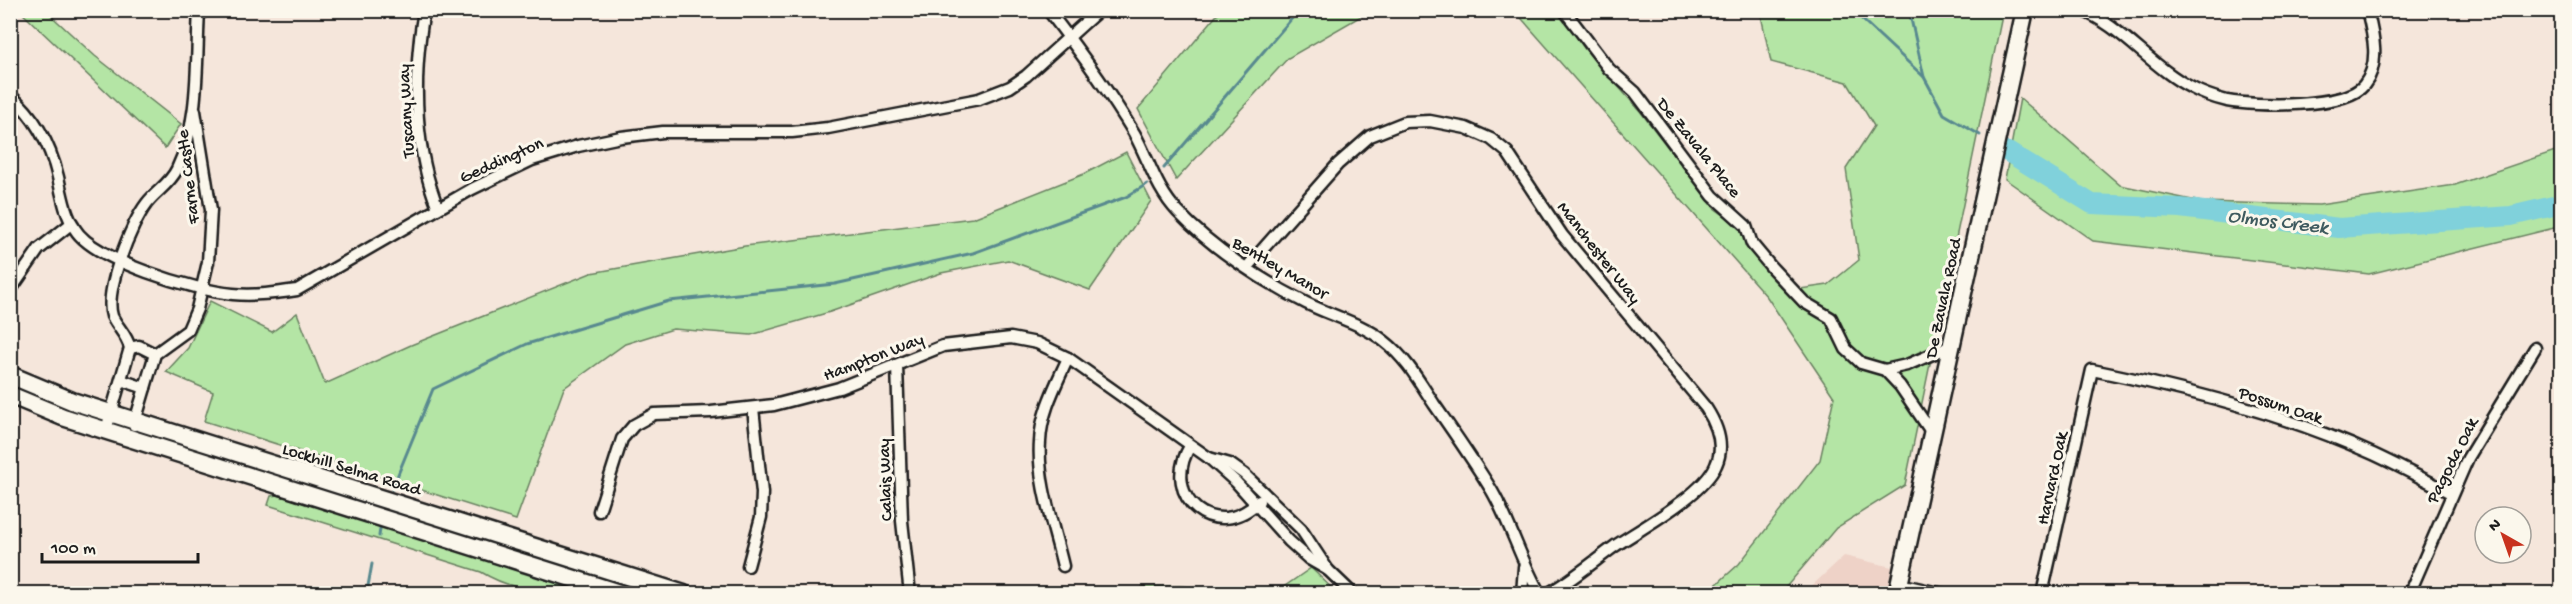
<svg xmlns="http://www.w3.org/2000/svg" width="2572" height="604" viewBox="0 0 2572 604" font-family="'Gochi Hand',sans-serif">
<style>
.built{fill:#eed2c7}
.green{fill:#b4e5a5;stroke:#688060;stroke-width:1.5}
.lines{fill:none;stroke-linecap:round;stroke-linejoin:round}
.stream{stroke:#58898f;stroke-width:3}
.river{stroke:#80d1db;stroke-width:20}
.minor-casing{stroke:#1c1c1c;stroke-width:15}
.secondary-casing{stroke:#1c1c1c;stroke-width:21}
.minor{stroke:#fbf7ec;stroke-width:10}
.secondary{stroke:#fbf7ec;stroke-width:16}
.labels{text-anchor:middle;stroke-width:6;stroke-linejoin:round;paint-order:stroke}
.street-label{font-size:18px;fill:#1c1c1c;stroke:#fbf7ec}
.water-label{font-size:20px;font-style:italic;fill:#3f5b5f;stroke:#fbf7ec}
</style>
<rect width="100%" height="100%" fill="#f5e6db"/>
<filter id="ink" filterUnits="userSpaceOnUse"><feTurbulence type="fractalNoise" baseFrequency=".0167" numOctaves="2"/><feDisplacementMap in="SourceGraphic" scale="12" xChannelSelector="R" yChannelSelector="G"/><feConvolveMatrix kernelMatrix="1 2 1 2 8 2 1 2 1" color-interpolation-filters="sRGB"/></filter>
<g filter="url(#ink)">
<polygon class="built" points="1844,556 1892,567 1886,593 1804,593"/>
<g class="green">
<polygon points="1221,10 1370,11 1288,58 1176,180 1138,109"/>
<polygon points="20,11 46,11 95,56 181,124 165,148"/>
<polygon points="1515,11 1559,11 1584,48 1640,111 1714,208 1739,226 1746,243 1786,291 1828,285 1859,260 1846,169 1874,126 1847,82 1771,62 1760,11 2003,11 1905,485 1836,528 1781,593 1707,593 1739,564 1820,460 1834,397 1767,297"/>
<polygon points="2020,98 2120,185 2202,202 2319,205 2455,185 2561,149 2561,231 2554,228 2369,274 2093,241 2005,179"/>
<polygon points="1126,152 1151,201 1090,290 1008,260 941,273 830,312 751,335 673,329 625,344 564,388 516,520 204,421 213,392 166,372 188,348 210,301 272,332 297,313 325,384 411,345 591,273 745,246 973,218 1084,174"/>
<path d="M278,495L592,593C552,594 516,593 481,572L268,505L271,496Z"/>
<polygon points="1311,568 1337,593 1275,593"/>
<polygon points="1180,586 1251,593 1252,593 1151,593 1143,587"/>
</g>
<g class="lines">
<g class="stream">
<polyline points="1852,10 1924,77"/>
<polyline points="1909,10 1924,77 1944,114 1980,135"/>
<polyline points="1164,168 1299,10"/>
<polyline points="392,489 433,389 527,344 669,301 835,284 973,253 1126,197 1147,184"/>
<polyline points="379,536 380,529"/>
<polyline points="368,586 372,564"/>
</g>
<polyline class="river" points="2008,152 2092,204 2180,208 2339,228 2511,216 2562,204"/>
<g class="minor-casing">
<g id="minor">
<path d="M424,10C413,76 413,146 438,208"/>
<path d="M1048,10C1078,49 1109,91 1134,133C1149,160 1156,189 1178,212C1212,248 1262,281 1306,303C1332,316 1361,323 1384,341C1406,358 1419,381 1434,404C1454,433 1474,461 1492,491C1511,524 1521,561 1540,594"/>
<polyline points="1564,10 1609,69 1635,92 1713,196 1746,226 1752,244 1772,268 1804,302 1831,318 1846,349 1861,363 1885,370 1900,386 1932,433"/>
<path d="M2080,10C2119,23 2153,69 2192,88C2203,94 2215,98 2227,101C2255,106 2345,109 2364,85C2381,64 2373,34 2367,10"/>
<path d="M10,95C36,117 50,144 58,177C62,195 65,214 75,229C93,260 196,291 233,294C255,296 276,293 297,290L472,189L532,160L578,146L621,137L663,132H792L828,128L979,99L1010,87L1026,76L1099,10"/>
<path d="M1247,267L1338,164L1370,136L1405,122L1430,121L1466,128L1491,139L1507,152L1562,235L1706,408C1717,425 1725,446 1716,465C1704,494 1642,528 1615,546C1593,562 1571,581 1547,594"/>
<polyline points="10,291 39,249 72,223"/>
<polyline points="130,348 139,346 155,354"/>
<polyline points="897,365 902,521 910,594"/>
<polyline points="1885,370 1907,365 1951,346"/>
<polyline points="121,380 145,388"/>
<polyline points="134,425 155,354 188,330 197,309 208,262 211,210 195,111"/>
<path d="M106,430L130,348C127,335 117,327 112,316C104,291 131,224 147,203C156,191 170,184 177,169C200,122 196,62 199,10"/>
<path d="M1190,446C1159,498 1217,544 1259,501"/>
<polyline points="1209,458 1230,464 1244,474 1301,529 1328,570 1353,594"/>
<polyline points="599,511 622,439 634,425 654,414 711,412 774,405 839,388 943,346 1011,338 1037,343 1068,358 1209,458 1236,482 1289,541 1309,559 1328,570"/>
<polyline points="748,566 761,517 762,493 753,408"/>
<path d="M1063,566C1054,527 1037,482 1040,442C1041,412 1056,385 1068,358"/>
<polyline points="1899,584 1943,594"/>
<polyline points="1522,594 1524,567"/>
<path d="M2042,594L2092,370C2186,389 2285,414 2373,454C2399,466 2425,480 2451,493"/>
<polyline points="2409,594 2468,458 2535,348"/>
</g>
</g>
<g class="secondary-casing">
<g id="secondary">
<polyline points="10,375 72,401 684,594"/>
<polyline points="10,395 63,417 622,594"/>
<polyline points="1897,594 2025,10"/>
</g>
</g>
<use href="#minor" class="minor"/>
<use href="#secondary" class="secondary"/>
</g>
</g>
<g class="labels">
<g class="street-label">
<text transform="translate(405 111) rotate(-93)" y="6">Tuscany Way</text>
<text transform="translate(1700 147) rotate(51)" y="6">De Zavala Place</text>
<text transform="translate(501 159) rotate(-24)" y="6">Geddington</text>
<text transform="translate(187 177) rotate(-97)" y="6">Farne Castle</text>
<text transform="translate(1600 252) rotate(52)" y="6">Manchester Way</text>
<text transform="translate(1281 267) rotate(30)" y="6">Bentley Manor</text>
<text transform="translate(1942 298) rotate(-78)" y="6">De Zavala Road</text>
<text transform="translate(873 356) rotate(-21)" y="6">Hampton Way</text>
<text transform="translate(2281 404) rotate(18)" y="6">Possum Oak</text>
<text transform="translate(2451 460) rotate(-63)" y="6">Pagoda Oak</text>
<text transform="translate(352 468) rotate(17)" y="6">Lockhill Selma Road</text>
<text transform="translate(2051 478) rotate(-78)" y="6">Harvard Oak</text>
<text transform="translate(884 480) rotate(-92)" y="6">Calais Way</text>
</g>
<g class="water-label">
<text transform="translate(2278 220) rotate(7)" y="7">Olmos Creek</text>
</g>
</g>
<rect width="2572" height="604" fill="none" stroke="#fbf7ec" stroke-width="36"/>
<rect x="18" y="18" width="2536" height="568" fill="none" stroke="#1c1c1c" stroke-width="2" filter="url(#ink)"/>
<g transform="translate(2503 535) rotate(320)"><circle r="28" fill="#fbf7ec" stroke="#a29f99" stroke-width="1.5"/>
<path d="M0-4.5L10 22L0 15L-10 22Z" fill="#c8321e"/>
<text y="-9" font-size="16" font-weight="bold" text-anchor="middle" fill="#1c1c1c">N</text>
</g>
<path d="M42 553v9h156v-9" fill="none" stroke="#1c1c1c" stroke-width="3"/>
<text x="51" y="553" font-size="18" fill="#1c1c1c" stroke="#fbf7ec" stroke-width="4.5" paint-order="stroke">100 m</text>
</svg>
